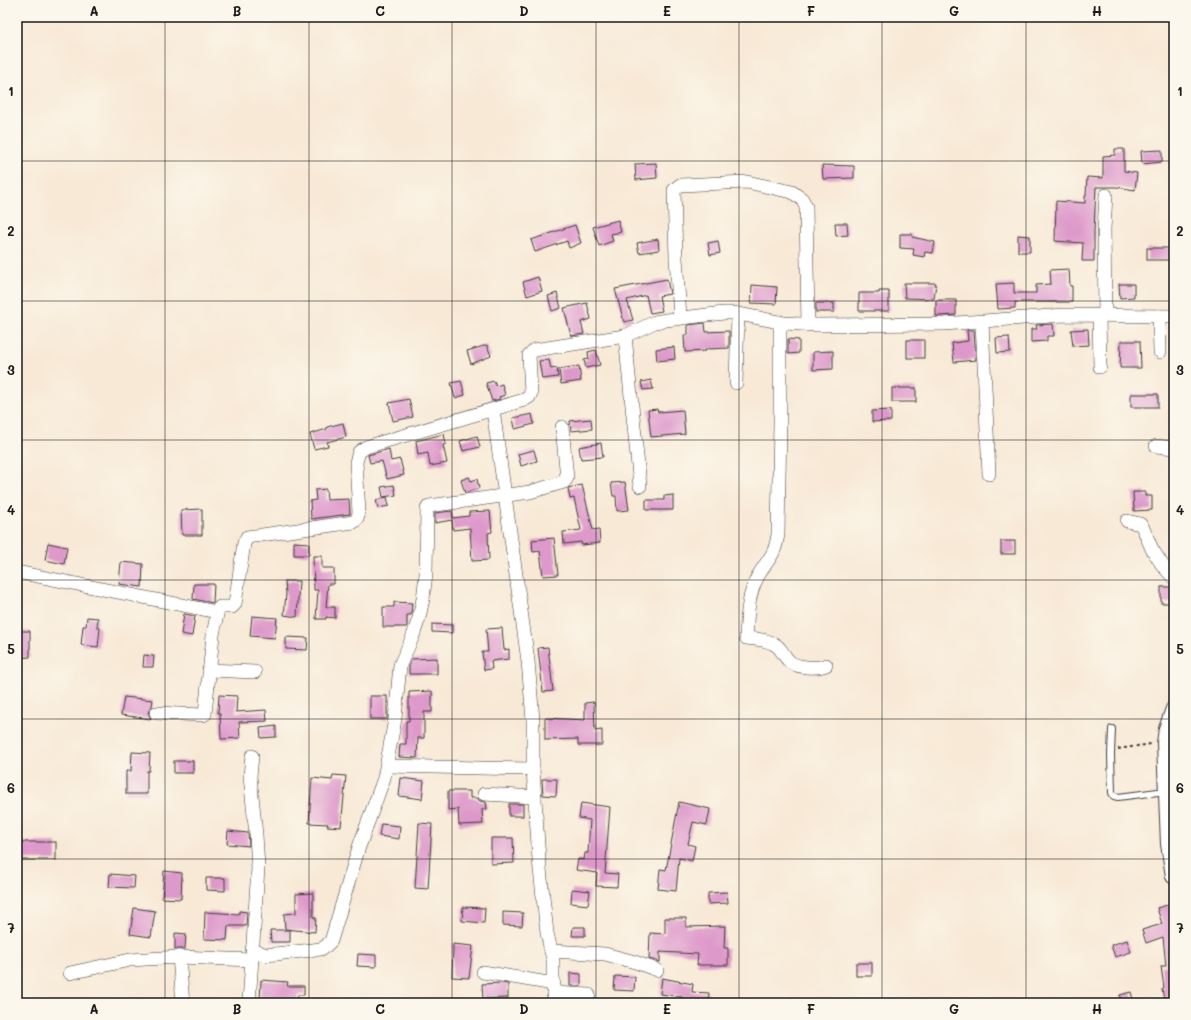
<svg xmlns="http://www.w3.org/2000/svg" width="1191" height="1020" viewBox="0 0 1191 1020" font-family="Mali,sans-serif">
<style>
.building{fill:#de99cb}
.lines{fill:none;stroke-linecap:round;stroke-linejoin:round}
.service-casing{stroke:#3d3b38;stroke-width:8}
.minor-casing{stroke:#3d3b38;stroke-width:14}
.tertiary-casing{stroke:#3d3b38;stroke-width:18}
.path{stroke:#3d3b38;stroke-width:2;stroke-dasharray:3 3;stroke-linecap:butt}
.service{stroke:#fff;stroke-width:6}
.minor{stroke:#fff;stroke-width:13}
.tertiary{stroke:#fff;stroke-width:16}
.grid{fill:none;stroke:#1c1c1c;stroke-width:1;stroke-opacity:0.55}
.neatline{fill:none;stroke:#1c1c1c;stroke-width:1.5}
.grid-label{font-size:13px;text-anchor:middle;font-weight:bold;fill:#1c1c1c}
</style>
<rect width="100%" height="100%" fill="#fbf7ec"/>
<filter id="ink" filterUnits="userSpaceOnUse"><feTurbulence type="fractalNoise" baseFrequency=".025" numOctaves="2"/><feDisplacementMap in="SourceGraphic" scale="8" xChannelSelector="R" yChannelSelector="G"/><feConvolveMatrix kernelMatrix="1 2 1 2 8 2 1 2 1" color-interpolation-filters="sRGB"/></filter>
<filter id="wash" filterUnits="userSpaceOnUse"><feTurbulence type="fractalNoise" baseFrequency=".012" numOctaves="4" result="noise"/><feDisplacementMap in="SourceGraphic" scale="16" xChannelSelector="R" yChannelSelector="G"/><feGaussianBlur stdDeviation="0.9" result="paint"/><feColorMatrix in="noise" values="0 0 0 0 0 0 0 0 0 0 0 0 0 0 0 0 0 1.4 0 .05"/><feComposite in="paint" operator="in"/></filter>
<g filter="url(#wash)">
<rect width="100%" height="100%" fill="#f8e9d6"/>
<g id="blocks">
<g class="building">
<polygon points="1115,149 1124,149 1124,171 1137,173 1135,190 1116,187 1096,187 1094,231 1094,261 1082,261 1083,243 1055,241 1056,201 1085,203 1085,196 1086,196 1087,177 1103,178 1103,156 1115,155"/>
<polygon points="1162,150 1162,162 1142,164 1141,151"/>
<polygon points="656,163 657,178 636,180 635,164"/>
<polygon points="822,165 854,166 854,178 823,179"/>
<polygon points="618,220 621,232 611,234 613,241 599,246 593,227"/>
<polygon points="835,223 847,223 848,235 836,236"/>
<polygon points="575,225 581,243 569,248 567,241 535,252 531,240"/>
<polygon points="900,234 912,234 912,237 935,242 933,253 925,252 924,257 913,255 914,249 900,248"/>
<polygon points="1018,235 1030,236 1030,252 1018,252"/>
<polygon points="658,239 659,250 639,253 637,243"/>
<polygon points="718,241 720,253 710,255 708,243"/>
<rect x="1147" y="248" width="27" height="12"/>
<polygon points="1069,269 1070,286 1072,286 1072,302 1015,302 1015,308 998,309 996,284 1014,283 1014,293 1036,293 1036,285 1051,284 1050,270"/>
<polygon points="538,277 542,291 527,296 523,282"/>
<polygon points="667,279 670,294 659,296 662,311 650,313 646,295 627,300 633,320 624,322 615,289"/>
<polygon points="904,283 936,283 934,299 905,298"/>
<polygon points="1119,284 1134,284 1134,297 1120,298"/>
<polygon points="752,285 777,287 776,304 751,303"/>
<polygon points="879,291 889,291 889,311 859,311 859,293 879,293"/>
<polygon points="557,293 561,308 552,311 548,296"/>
<polygon points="936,300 956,300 956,315 936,316"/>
<polygon points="587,303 591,319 581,322 584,334 571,336 564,308"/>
<rect x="816" y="303" width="18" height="9"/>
<polygon points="705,323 706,332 729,331 729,348 706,349 706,351 685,352 684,335 688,335 688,325"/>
<polygon points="1053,324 1054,336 1047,336 1047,341 1031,342 1031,329 1037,329 1036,325"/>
<polygon points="1088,329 1089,345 1073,346 1071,330"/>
<polygon points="967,330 974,330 976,360 954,362 952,343 968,341"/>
<polygon points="1009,337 1010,352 997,353 996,338"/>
<polygon points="788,339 799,340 799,353 788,354"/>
<rect x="907" y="340" width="17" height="18"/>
<polygon points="1121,341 1140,341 1141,368 1120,368"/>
<polygon points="487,345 491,356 471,364 467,351"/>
<polygon points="674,347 675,359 657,361 656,349"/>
<polygon points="596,350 600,365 586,368 584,360 589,359 588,352"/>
<polygon points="833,351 833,369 813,370 813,352"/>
<polygon points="549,360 551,369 557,368 558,377 542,379 539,361"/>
<polygon points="579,366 581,381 561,384 559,369"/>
<polygon points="651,380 653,389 643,390 641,382"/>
<polygon points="461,381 465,395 455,398 451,383"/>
<polygon points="494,381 496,386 502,384 505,395 499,397 500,399 492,401 486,383"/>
<rect x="892" y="388" width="24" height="14"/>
<rect x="1131" y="394" width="27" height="13"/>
<polygon points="409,399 413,417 393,421 389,403"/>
<polygon points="657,409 658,412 683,410 685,434 651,437 648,410"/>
<polygon points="891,410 891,421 872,422 872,411"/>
<polygon points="532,414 534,424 515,429 513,418"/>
<polygon points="591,419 592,429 571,431 570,421"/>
<polygon points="343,423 346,437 327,442 328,446 314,449 310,434 327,429 327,427"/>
<polygon points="444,434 446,444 443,445 447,463 430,466 428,453 418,455 416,441"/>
<polygon points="477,436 480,447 463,451 460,441"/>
<polygon points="601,443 603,457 581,459 579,447"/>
<polygon points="389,449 391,461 400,459 404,475 387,479 382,461 370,463 368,455"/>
<polygon points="534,450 537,461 521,466 518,454"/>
<polygon points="469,477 471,481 477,479 479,488 465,493 461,480"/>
<polygon points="625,482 629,510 617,511 616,496 613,496 611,483"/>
<polygon points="394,485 396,495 383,497 381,487"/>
<polygon points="582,485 593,530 599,529 600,543 582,545 581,542 564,544 563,532 581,530 574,498 570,499 568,488"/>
<polygon points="326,489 327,500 349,499 350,514 311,519 310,501 316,500 315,490"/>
<polygon points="1133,492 1145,492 1145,496 1152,496 1152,510 1134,511"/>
<polygon points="673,495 673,510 646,510 646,500 664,500 664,496"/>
<polygon points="387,497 389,506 378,508 376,500"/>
<polygon points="202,509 202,535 182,535 181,510"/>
<polygon points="452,511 453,518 469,516 469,512 490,511 492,532 488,533 489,560 472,561 470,528 453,530 452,520 435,523 435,513"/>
<polygon points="554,538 558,575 543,576 540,551 533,552 532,540"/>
<rect x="1001" y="541" width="14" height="13"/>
<polygon points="294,542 309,543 309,555 294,555"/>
<polygon points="48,543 67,547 64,564 45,560"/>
<polygon points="313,556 322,556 322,568 334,568 334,584 328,584 326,607 335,607 335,618 326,617 326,619 316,619 318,590 314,590"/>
<polygon points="121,562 143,564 142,587 119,584"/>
<polygon points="285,581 299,581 297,617 284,615 286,594"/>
<polygon points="194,584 214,584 213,603 193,599"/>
<rect x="1161" y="587" width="13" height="16"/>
<polygon points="394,602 412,603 411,615 407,615 407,627 383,627 383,607 394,607"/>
<polygon points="184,614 195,616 192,636 181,634"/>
<polygon points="252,616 277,618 275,638 250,636"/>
<polygon points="87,617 98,618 97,627 100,628 98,647 81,645 83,626 86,626"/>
<polygon points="432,624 452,625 452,633 432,632"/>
<polygon points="502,628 504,650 509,649 509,659 491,661 492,669 484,670 482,652 488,652 486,629"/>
<polygon points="17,631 30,631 30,657 17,658"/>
<polygon points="286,637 308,638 307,650 286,649"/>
<polygon points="548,647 553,691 543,692 538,648"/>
<polygon points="144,655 154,656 153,667 143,667"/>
<polygon points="437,658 437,674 409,674 409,665 411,659"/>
<polygon points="432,691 432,712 424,712 424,738 418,738 417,758 399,757 400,744 406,744 406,721 409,721 409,692"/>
<polygon points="219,695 237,696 236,712 266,710 267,721 239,722 240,738 221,739 220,713 218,713"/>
<rect x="370" y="696" width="17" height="23"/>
<polygon points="124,697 153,700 152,706 148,712 151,719 121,715"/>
<polygon points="594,702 595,731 602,730 602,745 578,745 578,739 545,740 545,718 585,720 585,703"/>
<polygon points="276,726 276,737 261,738 260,728"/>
<polygon points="132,752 150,753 149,771 147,771 147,794 126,794 126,771 131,771"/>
<rect x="174" y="761" width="19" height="12"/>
<polygon points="333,775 346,776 341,827 327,826 328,824 309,823 312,778 332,780"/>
<polygon points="401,778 424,781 422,799 399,796"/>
<polygon points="542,779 557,779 556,796 543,795"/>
<polygon points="448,791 470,791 470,798 477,798 480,801 486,802 487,809 482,809 483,824 459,825 458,809 448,810"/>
<polygon points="679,802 710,809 707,825 693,822 688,844 695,846 692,861 679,858 676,891 658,889 660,869 666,870"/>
<polygon points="581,803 610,807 605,873 618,874 617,887 596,886 597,873 576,870 578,859 584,860 585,853 588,853 590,820 579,818"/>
<rect x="509" y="804" width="14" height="12"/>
<polygon points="419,823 432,824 428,889 415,888"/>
<polygon points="381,824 400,826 399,839 379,836"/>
<polygon points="228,831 248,833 249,846 227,844"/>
<polygon points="491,838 513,838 514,863 491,864"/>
<rect x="21" y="842" width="35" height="18"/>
<polygon points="164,871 182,873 181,899 162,898"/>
<polygon points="110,874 135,876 134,888 109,887"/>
<polygon points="206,878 225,878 225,891 206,890"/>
<polygon points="572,889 590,891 588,905 571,903"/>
<polygon points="727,892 728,903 708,904 708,893"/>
<polygon points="313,893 313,917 316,918 315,932 285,929 284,914 296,913 296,894"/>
<polygon points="1171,904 1174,912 1174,999 1164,1000 1162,989 1164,988 1161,966 1166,966 1163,937 1146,943 1142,930 1162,924 1157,908"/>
<polygon points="463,907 485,908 484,923 462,921"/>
<polygon points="134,908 155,911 151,937 130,934"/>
<polygon points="239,911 247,912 246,926 228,926 227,940 204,939 205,912 239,914"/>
<polygon points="503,912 523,913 522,926 503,925"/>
<polygon points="665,918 686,918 686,927 725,926 724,948 728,948 728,965 697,965 698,954 660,952 660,962 649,959 650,933 665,934"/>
<polygon points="573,927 585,927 585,936 572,936"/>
<polygon points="270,930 290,930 290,942 271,942"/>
<polygon points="175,933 186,934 185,949 175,949"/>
<polygon points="1127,940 1131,952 1115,957 1111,945"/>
<polygon points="453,944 473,946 469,978 452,977"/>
<polygon points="358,954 376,955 376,967 357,966"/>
<rect x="856" y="963" width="16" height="13"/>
<polygon points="570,973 581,974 581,986 570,986"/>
<polygon points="615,976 635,977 634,991 614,990"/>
<polygon points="662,978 693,984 692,992 709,993 708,1003 681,1003 682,997 660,994"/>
<polygon points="261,980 288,982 287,986 304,986 304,995 298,995 297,1003 260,1001"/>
<polygon points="502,983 508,984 508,998 483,999 482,984"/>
<polygon points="1131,992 1134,1003 1122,1003 1120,995"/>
</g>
</g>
</g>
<g filter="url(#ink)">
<use href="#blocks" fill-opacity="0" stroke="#3d3b38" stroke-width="1"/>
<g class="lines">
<g class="service-casing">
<polyline id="service" points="1112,729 1111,754 1112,793 1114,796 1118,797 1166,791"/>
</g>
<g class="minor-casing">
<g id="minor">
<polyline points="1099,315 1100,367"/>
<polyline points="1105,315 1104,229 1106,195"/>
<polyline points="1159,316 1160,352"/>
<polyline points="680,317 676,258 674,190 680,185 747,182 792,192 802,199 806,207 808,325"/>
<path d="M780,322V423L778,534C775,557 768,558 758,576C748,594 747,617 746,638C755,639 766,639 774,644C781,647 783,655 788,660C794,668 818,669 826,665"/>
<polyline points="982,322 989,474"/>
<polyline points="625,336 640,486"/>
<polyline points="736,383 738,314"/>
<polyline points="493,410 528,661 533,720 533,769 539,860 547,933 553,960 553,1003"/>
<polyline points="1156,446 1174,448"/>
<polyline points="1127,521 1140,524 1142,526 1152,549 1163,566 1174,578"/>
<polyline points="17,572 217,612"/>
<polyline points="209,670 255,672"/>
<polyline points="156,713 203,715 205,714 213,635 218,609 220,607 232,607 235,604 244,543 247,537 354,522 357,519 359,513 356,462 359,452 366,447 524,400 529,397 531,393 529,355 534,350 625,336 655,322 666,320 724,313 734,313 784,323 816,325 944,324 1064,315 1174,316"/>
<polyline points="387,766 533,769"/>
<polyline points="484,794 535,797"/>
<polyline points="252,949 266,955 321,949 326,946 331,941 359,847 384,778 395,719 400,665 413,636 419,618 423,599 426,574 427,509 429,506 530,492 564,482 567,478 562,427"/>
<polyline points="551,951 605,954 635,962 657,970"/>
<polyline points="179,957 183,1003"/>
<polyline points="483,972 554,984"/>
<polyline points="70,973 130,960 179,957 252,960"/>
<polyline points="554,993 589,995"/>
<polyline points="249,1003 258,868 256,835 250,776 252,756"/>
</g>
</g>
<g class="tertiary-casing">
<polyline id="tertiary" points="1174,709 1167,729 1165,743 1169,844 1174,876"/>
</g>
<polyline class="path" points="1118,749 1151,744"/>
<use href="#service" class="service"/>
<use href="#minor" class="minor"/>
<use href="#tertiary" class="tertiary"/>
</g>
</g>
<path class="grid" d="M165,17V1003M309,17V1003M452,17V1003M596,17V1003M739,17V1003M882,17V1003M1026,17V1003M17,161H1174M17,301H1174M17,440H1174M17,580H1174M17,719H1174M17,859H1174"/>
<rect width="1191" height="1020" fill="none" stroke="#fbf7ec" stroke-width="44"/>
<rect x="22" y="22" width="1147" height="976" class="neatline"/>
<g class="grid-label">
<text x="94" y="16">A</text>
<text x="237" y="16">B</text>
<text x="380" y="16">C</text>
<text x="524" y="16">D</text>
<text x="667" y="16">E</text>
<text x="811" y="16">F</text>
<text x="954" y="16">G</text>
<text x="1097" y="16">H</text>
<text x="11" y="96">1</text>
<text x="1180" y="96">1</text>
<text x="11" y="236">2</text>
<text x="1180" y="236">2</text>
<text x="11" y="375">3</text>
<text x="1180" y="375">3</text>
<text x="11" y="515">4</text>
<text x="1180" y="515">4</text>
<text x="11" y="654">5</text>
<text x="1180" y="654">5</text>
<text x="11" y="793">6</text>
<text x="1180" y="793">6</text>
<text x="11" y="933">7</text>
<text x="1180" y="933">7</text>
<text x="94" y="1014">A</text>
<text x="237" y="1014">B</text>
<text x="380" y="1014">C</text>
<text x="524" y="1014">D</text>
<text x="667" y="1014">E</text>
<text x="811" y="1014">F</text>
<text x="954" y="1014">G</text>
<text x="1097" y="1014">H</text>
</g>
</svg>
